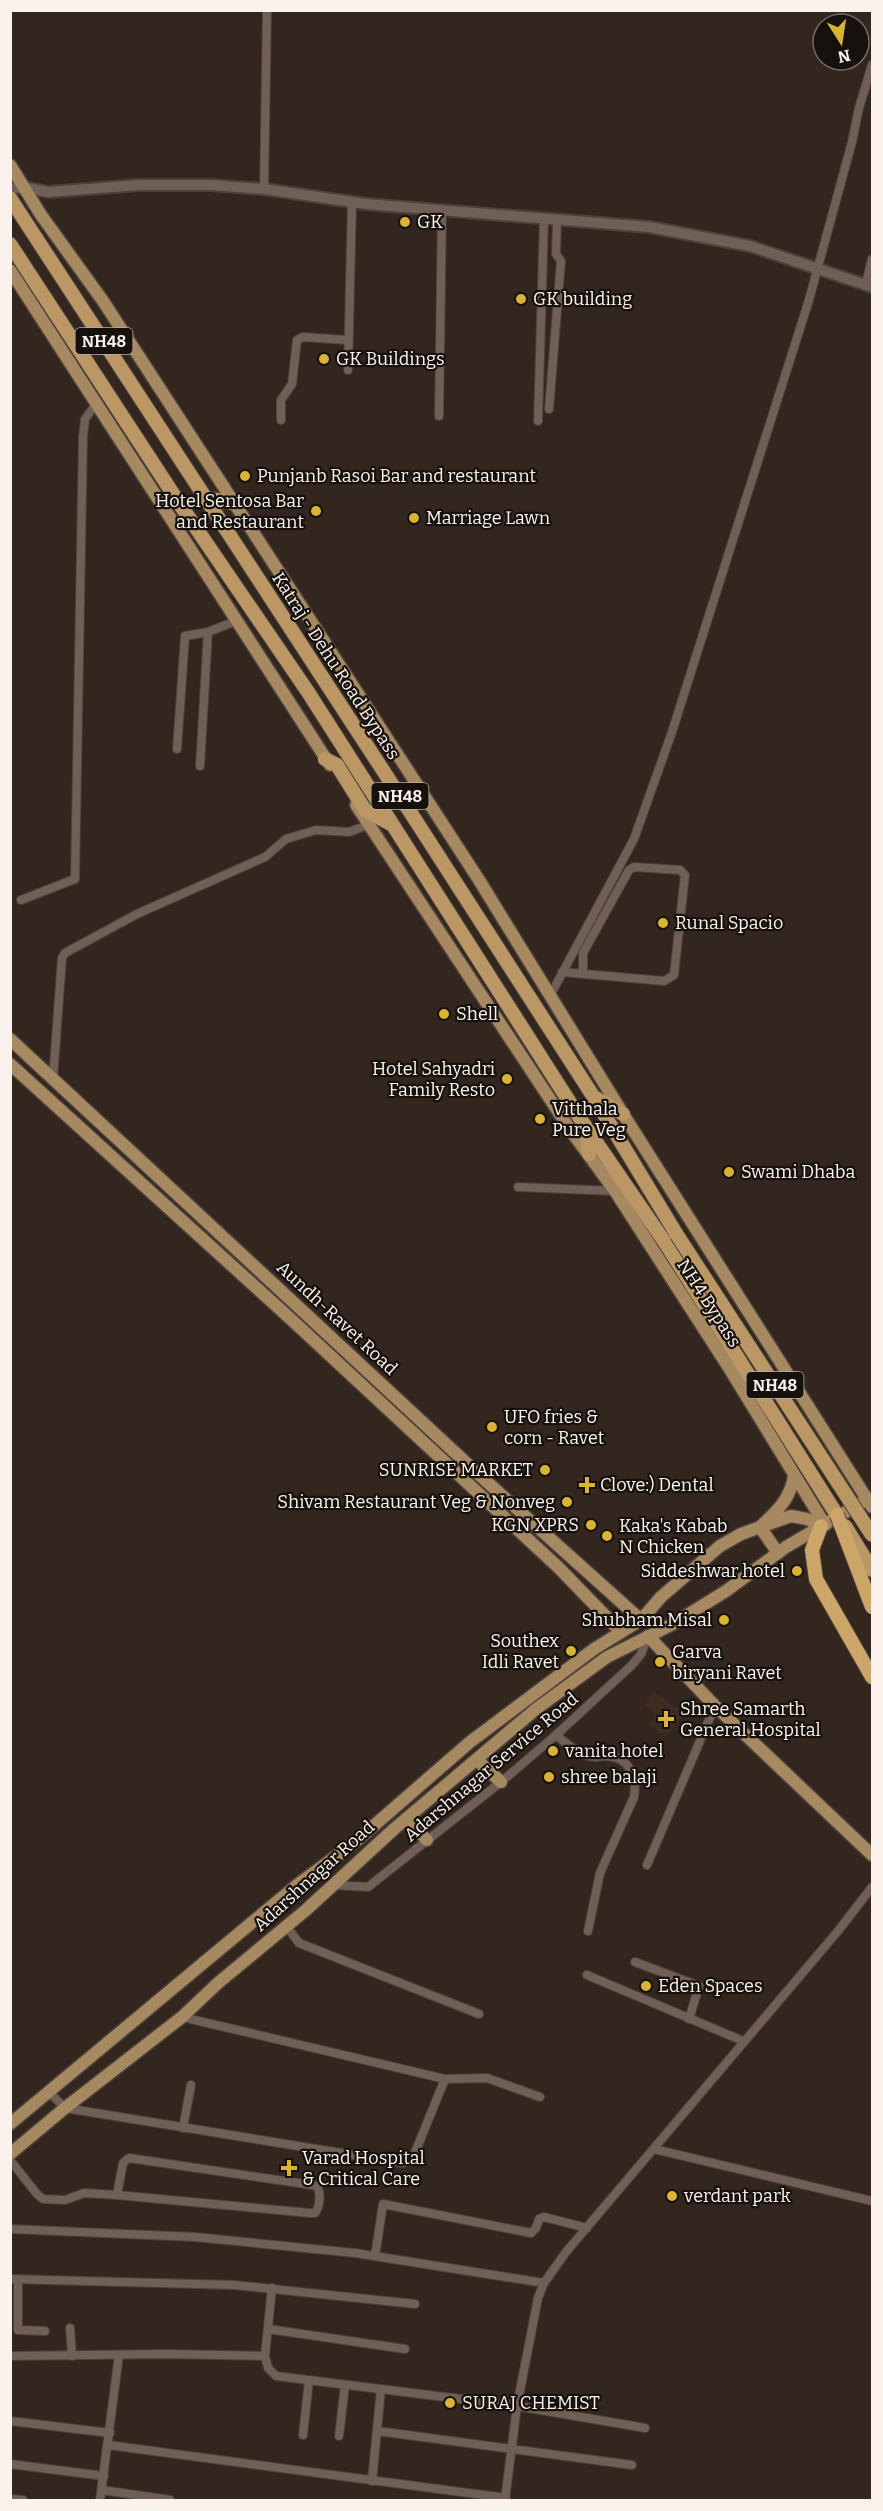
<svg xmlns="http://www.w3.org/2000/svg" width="883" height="2511" viewBox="0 0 883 2511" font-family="Bitter,serif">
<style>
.built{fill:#3f2c21}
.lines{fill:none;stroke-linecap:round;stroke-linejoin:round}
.minor-casing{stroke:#4c413a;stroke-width:10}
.secondary-casing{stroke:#4c413a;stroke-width:14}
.primary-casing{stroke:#4c413a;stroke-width:15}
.trunk-casing{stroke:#4c413a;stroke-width:16}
.motorway-casing{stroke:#4c413a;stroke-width:16}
.minor{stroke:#6f5f57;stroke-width:8}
.secondary{stroke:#6f5f57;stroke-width:10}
.primary{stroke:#a78961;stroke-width:12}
.trunk{stroke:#ba9764;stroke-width:14}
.motorway{stroke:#cca568;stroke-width:14}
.trunk-bridge-casing{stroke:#4c413a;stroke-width:16;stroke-linecap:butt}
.motorway-bridge-casing{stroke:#4c413a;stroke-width:16;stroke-linecap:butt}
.trunk-bridge{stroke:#ba9764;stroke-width:14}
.motorway-bridge{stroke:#cca568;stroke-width:14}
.poi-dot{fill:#dab333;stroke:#17110d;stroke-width:2}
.labels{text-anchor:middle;stroke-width:4.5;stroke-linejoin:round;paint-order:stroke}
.shield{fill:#17110d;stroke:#b7aeaa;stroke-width:1.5}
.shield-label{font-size:16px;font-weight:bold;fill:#fbf2ed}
.poi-label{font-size:18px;fill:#fbf2ed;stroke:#17110d;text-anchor:start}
.street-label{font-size:18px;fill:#fbf2ed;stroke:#17110d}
</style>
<rect width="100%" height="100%" fill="#33261f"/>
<g class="built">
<polygon points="582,1475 597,1490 592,1495 576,1480"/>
<polygon points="654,1692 684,1714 666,1737 649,1724 656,1714 644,1705"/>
</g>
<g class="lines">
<g class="minor-casing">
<g id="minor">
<polyline points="264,189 267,10"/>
<polyline points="866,284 872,259"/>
<polyline points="348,370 352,202"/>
<polyline points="549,409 561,261 556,254 557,220"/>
<polyline points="439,416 442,211"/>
<polyline points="281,420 281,400 292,384 297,340 303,337 347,340"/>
<polyline points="538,421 544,220"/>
<polyline points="177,749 185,636 208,632 236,621"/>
<polyline points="200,766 208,632"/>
<polyline points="21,900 75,879 83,437 85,419 96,404"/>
<polyline points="562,972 664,981 674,975 685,875 680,870 634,867 629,870 583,953 583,974"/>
<polyline points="551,994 634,839 672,732 809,300 852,142 859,108 872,65"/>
<polyline points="53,1079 62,958 65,953 137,914 265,857 286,839 316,830 349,832 368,825"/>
<polyline points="518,1187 615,1191"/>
<path d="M556,1735C566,1743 576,1753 588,1756C594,1758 600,1756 607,1756C630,1757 637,1778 634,1797L600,1873L588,1931"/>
<polyline points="647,1865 715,1706"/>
<polyline points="334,1885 368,1887 501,1782 556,1735 632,1665 641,1654 648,1637"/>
<polyline points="287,1927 299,1943 479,2014"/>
<polyline points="635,1962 699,1986 689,2019"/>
<polyline points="587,1975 743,2041"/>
<polyline points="182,2017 445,2079 487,2078 540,2097"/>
<polyline points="49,2092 65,2108 402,2163 410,2161 414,2155 445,2079"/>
<polyline points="183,2128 191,2085"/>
<polyline points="654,2149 872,2201"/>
<path d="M10,2160L37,2194L43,2199L65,2200L84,2193L117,2195L123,2163L129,2158L312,2185L317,2186C321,2193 320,2206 315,2213H310L117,2195"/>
<polyline points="10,2229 195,2237 355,2253 544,2283"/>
<polyline points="375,2256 383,2204 531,2233 536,2228 539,2219 544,2217 587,2228"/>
<polyline points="10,2279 234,2285 415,2304"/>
<polyline points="18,2279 18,2330 45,2331"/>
<polyline points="272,2288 265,2356 268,2368 276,2376 517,2406 645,2428"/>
<polyline points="70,2328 72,2356"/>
<polyline points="268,2329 405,2349"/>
<polyline points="10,2356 167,2354 265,2356"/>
<polyline points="10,2421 110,2433"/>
<polyline points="377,2431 632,2465"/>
<polyline points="303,2435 309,2380"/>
<polyline points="339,2436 345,2385"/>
<polyline points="108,2445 506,2498"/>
<polyline points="10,2464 104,2476"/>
<polyline points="372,2481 381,2389"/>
<polyline points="102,2490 170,2500"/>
<polyline points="10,2499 23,2500"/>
<polyline points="100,2500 119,2355"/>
<polyline points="505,2500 517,2406 538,2298 544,2283 566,2252 838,1931 872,1887"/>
</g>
</g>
<g class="secondary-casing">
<polyline id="secondary" points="10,189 24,187 48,192 139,185 210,185 264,189 366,204 649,227 750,246 872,287"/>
</g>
<g class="primary-casing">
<g id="primary">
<polyline points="10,165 41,215 103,301 479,880 623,1114 872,1507"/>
<polyline points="10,270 330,765"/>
<polyline points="356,805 571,1131 615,1191 731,1371 825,1525"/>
<polyline points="10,1039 476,1472 641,1620"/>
<polyline points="10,1064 294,1322 559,1568 621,1632"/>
<path d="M778,1553L760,1527C777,1511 790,1500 794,1476"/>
<polyline points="648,1636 715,1706 872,1855"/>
<polyline points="477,1760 501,1782"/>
<polyline points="406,1819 427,1840"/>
<polyline points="10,2124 297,1885 355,1842 470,1742 594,1649 641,1620 661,1597 720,1546 741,1534 791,1516 807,1519 821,1526"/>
<polyline points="10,2154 65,2108 182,2017 218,1983 306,1910 394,1829 536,1709 607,1657 671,1625 726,1591 786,1547 861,1503"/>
</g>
</g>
<g class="trunk-casing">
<g id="trunk">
<polyline points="10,198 416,821 593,1096 677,1235"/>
<polyline points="10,244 181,506 308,692 581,1120 666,1244 837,1515"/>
<polyline points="206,498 233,503"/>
<polyline points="325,759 337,765 365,810 391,824"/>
<polyline points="594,1097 623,1114"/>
<polyline points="586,1129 589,1154"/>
</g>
</g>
<g class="motorway-casing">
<polyline id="motorway" points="821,1526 812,1550 816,1579 872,1677"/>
</g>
<use href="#minor" class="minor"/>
<use href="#secondary" class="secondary"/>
<use href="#primary" class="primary"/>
<use href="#trunk" class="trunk"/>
<use href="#motorway" class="motorway"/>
<g class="trunk-bridge-casing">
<g id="trunk-bridge">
<polyline points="677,1235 872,1535"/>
<polyline points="845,1526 872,1570"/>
</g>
</g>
<g class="motorway-bridge-casing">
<polyline id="motorway-bridge" points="837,1515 872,1607"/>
</g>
<use href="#trunk-bridge" class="trunk-bridge"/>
<use href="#motorway-bridge" class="motorway-bridge"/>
</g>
<g class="poi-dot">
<circle cx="405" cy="222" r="6"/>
<circle cx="521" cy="299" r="6"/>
<circle cx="324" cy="359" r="6"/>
<circle cx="245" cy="476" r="6"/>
<circle cx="316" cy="511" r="6"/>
<circle cx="414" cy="518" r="6"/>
<circle cx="663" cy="923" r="6"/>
<circle cx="444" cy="1014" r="6"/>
<circle cx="507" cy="1079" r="6"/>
<circle cx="540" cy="1119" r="6"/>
<circle cx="729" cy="1172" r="6"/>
<circle cx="492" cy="1427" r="6"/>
<circle cx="545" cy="1470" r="6"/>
<path d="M584 1476h6v6h6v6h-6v6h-6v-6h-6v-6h6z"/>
<circle cx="567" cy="1502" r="6"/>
<circle cx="591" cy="1525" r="6"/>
<circle cx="607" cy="1536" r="6"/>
<circle cx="797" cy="1571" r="6"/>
<circle cx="724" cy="1620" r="6"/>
<circle cx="571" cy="1651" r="6"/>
<circle cx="660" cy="1662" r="6"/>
<path d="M663 1710h6v6h6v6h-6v6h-6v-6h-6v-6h6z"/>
<circle cx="553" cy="1751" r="6"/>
<circle cx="549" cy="1777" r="6"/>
<circle cx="646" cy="1986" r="6"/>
<path d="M286 2159h6v6h6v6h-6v6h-6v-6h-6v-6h6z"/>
<circle cx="672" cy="2196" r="6"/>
<circle cx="450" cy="2403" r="6"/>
</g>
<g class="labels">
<g class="shield">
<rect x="75.5" y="328" width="57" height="26" rx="4.5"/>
<rect x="371.5" y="783" width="57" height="26" rx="4.5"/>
<rect x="746.5" y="1372" width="57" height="26" rx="4.5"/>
</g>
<g class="shield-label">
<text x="104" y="347">NH48</text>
<text x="400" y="802">NH48</text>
<text x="775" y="1391">NH48</text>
</g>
<g class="poi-label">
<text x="417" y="228">GK</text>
<text x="533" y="305">GK building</text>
<text x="336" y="365">GK Buildings</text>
<text x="257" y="482">Punjanb Rasoi Bar and restaurant</text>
<text x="304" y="507" text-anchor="end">Hotel Sentosa Bar<tspan x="304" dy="21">and Restaurant</tspan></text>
<text x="426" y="524">Marriage Lawn</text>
<text x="675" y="929">Runal Spacio</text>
<text x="456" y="1020">Shell</text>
<text x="495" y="1075" text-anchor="end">Hotel Sahyadri<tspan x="495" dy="21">Family Resto</tspan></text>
<text x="552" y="1115">Vitthala<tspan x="552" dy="21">Pure Veg</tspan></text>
<text x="741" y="1178">Swami Dhaba</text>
<text x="504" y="1423">UFO fries &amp;<tspan x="504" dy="21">corn - Ravet</tspan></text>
<text x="533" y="1476" text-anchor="end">SUNRISE MARKET</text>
<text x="600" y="1491">Clove:) Dental</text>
<text x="555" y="1508" text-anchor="end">Shivam Restaurant Veg &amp; Nonveg</text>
<text x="579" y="1531" text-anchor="end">KGN XPRS</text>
<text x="619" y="1532">Kaka's Kabab<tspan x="619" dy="21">N Chicken</tspan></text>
<text x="785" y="1577" text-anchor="end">Siddeshwar hotel</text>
<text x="712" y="1626" text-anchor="end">Shubham Misal</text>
<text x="559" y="1647" text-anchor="end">Southex<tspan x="559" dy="21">Idli Ravet</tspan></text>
<text x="672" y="1658">Garva<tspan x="672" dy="21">biryani Ravet</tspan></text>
<text x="680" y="1715">Shree Samarth<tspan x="680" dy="21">General Hospital</tspan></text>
<text x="565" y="1757">vanita hotel</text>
<text x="561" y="1783">shree balaji</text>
<text x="658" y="1992">Eden Spaces</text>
<text x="302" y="2164">Varad Hospital<tspan x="302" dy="21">&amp; Critical Care</tspan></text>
<text x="684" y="2202">verdant park</text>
<text x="462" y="2409">SURAJ CHEMIST</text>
</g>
<g class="street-label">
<text transform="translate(336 666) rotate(57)" y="6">Katraj - Dehu Road Bypass</text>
<text transform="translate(709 1303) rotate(57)" y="6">NH4 Bypass</text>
<text transform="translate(337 1318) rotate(43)" y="6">Aundh-Ravet Road</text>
<text transform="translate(491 1767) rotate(-40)" y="6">Adarshnagar Service Road</text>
<text transform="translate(314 1876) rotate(-42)" y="6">Adarshnagar Road</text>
</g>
</g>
<rect width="883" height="2511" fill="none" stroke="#fbf2ed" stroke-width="24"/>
<g transform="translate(841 42) rotate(168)"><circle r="28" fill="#17110d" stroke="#726b67" stroke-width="1.5"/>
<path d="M0-4.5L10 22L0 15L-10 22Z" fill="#dab333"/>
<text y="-9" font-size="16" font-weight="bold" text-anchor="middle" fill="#fbf2ed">N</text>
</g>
</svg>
